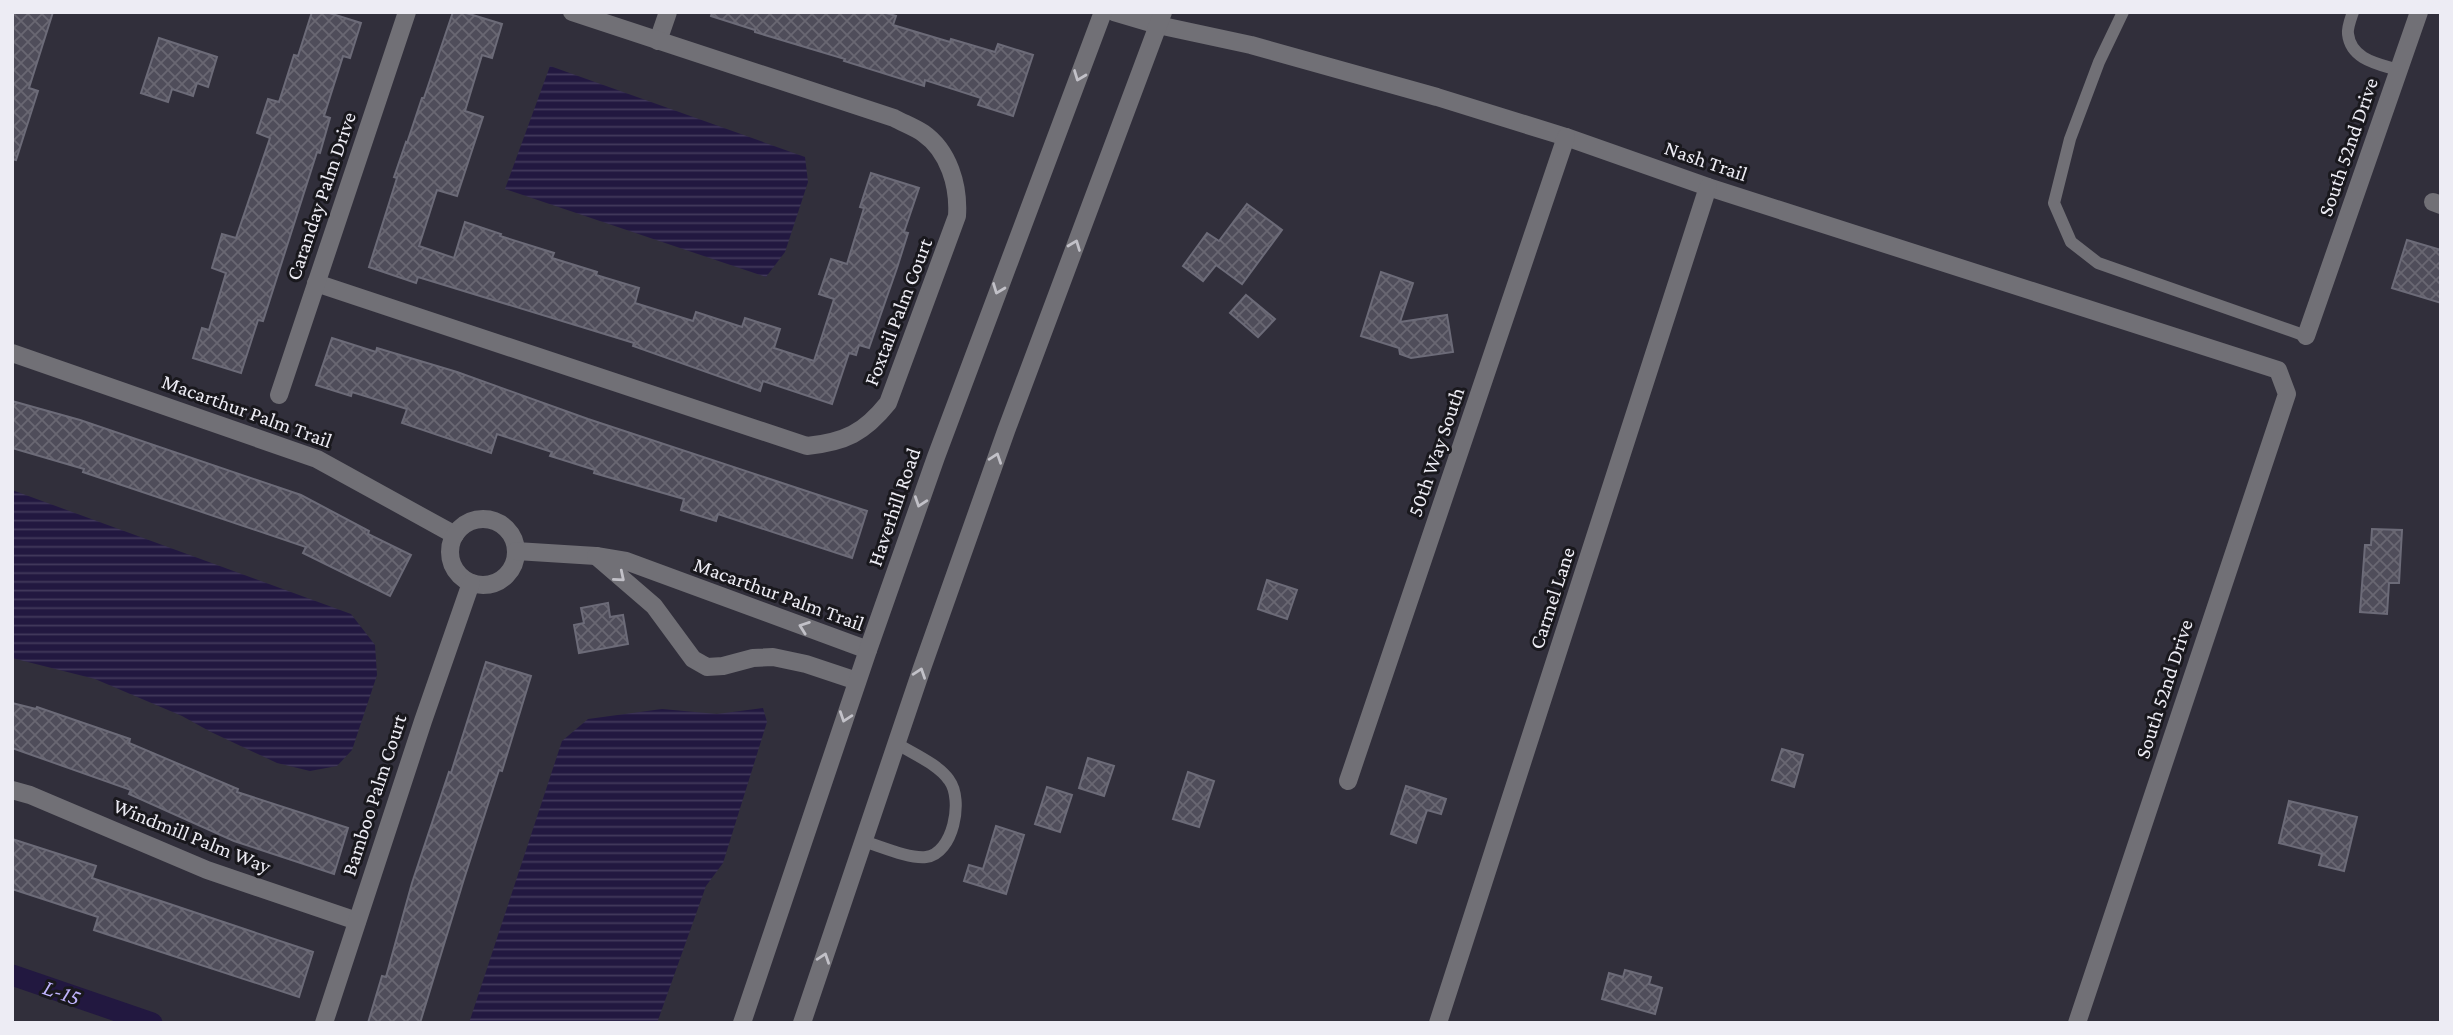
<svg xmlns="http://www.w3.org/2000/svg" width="2453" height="1035" viewBox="0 0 2453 1035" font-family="'Crimson Pro',serif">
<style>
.water{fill:url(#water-rules)}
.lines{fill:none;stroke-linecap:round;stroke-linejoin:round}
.canal{stroke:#221840;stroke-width:21}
.building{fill:url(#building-cross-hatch);stroke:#6c6b78;stroke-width:2}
.service{stroke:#717076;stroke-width:12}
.minor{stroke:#717076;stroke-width:18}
.tertiary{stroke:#717076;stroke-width:18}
.oneway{stroke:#c2c1c8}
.labels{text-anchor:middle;stroke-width:6;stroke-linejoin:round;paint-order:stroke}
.street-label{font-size:21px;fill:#edecf4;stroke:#19181d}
.water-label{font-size:23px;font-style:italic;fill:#bfb3fc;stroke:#19181d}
</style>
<defs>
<pattern id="water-rules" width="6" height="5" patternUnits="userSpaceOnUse" patternTransform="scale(1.75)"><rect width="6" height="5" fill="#221840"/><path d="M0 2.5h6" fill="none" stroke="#423a5c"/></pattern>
<pattern id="building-cross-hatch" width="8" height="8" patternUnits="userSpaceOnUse" patternTransform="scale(1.75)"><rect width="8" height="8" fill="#4f4d5a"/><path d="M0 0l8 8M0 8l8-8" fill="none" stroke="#696772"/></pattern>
</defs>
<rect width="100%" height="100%" fill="#312f3b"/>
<g class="water">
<polygon points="550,66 805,157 808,182 785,252 766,277 505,189"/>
<polygon points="12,490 351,614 375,645 377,675 352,750 337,766 310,771 277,763 211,732 182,716 95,679 12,658"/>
<polygon points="763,708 767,722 723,863 706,886 657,1023 469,1023 562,741 588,719 662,709 717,714"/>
</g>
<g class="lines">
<polyline class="canal" points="12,975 152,1023"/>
</g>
<g class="building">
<polygon points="12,12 53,12 29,88 38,91 16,160 12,159"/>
<polygon points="312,12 326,12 361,23 350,58 343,56 324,116 330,118 320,153 317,152 263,321 258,320 241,373 193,358 202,328 209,330 226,273 212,268 222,234 236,238 270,138 257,133 268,99 279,102 294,55 298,56"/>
<polygon points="453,12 463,12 502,24 492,58 482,55 465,111 483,117 457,196 437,190 419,246 454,258 465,222 501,234 500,236 554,253 552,258 597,272 596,275 639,288 635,303 693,321 696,312 742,327 745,318 780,329 774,348 814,361 834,299 819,294 831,259 847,264 864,208 860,207 871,173 919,188 904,232 908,233 897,268 869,348 859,345 856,355 849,353 832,404 763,381 760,391 633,346 634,343 418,277 416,283 369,267 397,178 394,177 406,142 407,143 422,98 424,98"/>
<polygon points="712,12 883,12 896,16 893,25 950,42 951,39 995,52 998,44 1033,55 1013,116 978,105 981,98 925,80 924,86 844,61 845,59 755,32 755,30 711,16"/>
<polygon points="159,38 217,57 208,87 197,83 193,96 172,89 168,102 141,93"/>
<polygon points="1247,204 1282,230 1242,284 1216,265 1203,281 1183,266 1207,233 1219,241"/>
<polygon points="2407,240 2441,250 2441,303 2392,288"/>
<polygon points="1381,272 1413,283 1400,322 1447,315 1453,352 1411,358 1400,354 1399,348 1361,336"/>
<polygon points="1246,295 1275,319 1258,337 1230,313"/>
<polygon points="332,338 376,352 377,348 457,372 588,419 867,511 852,558 718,514 716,521 681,510 684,499 594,473 595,470 550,456 552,452 497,434 491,453 402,423 407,409 352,392 351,396 316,385"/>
<polygon points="12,401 80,420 301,495 369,531 368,534 411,555 390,596 303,553 306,547 83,472 84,469 12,448"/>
<polygon points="2372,529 2402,530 2399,583 2389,583 2387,614 2360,612 2365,545 2371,545"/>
<polygon points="1267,580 1297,590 1287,619 1258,609"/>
<polygon points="608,603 610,617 623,615 628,644 579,653 574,625 584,623 581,608"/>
<polygon points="486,662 531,676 502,771 499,770 464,879 420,1023 368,1023 382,976 386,977 412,883 449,772 451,773"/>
<polygon points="12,703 36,709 37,707 130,739 129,743 238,789 237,792 348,828 334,874 234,841 129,794 131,790 12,748"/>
<polygon points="1782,749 1803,755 1794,787 1772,780"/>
<polygon points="1088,758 1114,766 1104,796 1079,788"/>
<polygon points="1188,772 1214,781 1199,827 1173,819"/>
<polygon points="1406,786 1446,799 1441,814 1427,810 1416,843 1391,834"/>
<polygon points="1047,787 1072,795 1060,832 1035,824"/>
<polygon points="2289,801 2357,817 2344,871 2319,865 2322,854 2279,843"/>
<polygon points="996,826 1024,835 1006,894 964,881 969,865 983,869"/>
<polygon points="12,839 96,866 92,878 313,952 299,997 94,930 98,917 12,889"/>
<polygon points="1625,970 1651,977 1649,984 1662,988 1655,1014 1602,999 1609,973 1623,977"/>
</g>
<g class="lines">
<g class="service">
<polyline points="2123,12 2099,62 2070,139 2054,203 2071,242 2098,263 2306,336"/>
<path d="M2353,12C2351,18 2347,28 2348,34C2351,60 2379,64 2398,70"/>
<path d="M863,841C880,846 909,859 926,857C953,854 964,800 949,780C938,764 913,754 896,743"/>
</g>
<g class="minor">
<polyline points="1114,12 1158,25 1251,45 1437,97 1566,137 1708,187 2278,370 2287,394 2077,1023"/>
<polyline points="658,41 668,12"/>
<polyline points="2433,202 2441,205"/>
<path d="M316,283L807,446C845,442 864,433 888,403L957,216C959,186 949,151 923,133C914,127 903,123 894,118L572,12"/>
<polyline points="2306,336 2419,12"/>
<polyline points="12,353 317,459 455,535"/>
<polyline points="279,395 407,12"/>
<circle cx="483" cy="552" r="33"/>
<polyline points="516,551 596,556"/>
<polyline points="857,681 806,664 773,657 753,658 723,666 707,667 693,659 654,606 596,556 626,561 868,650"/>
<polyline points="1348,781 1566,137"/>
<polyline points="12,790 30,795 207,870 357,921"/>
<polyline points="324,1023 423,721 471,583"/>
<polyline points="1438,1023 1708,187"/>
</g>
<g class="tertiary">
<polyline points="742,1023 868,650 936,457 1103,12"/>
<polyline points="802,1023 922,668 1006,431 1163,12"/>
</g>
</g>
<defs><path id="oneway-chevron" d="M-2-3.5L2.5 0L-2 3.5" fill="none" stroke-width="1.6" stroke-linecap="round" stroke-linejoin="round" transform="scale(1.75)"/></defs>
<g class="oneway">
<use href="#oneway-chevron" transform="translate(1079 76) rotate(111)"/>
<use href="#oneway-chevron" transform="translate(1075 245) rotate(-69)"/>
<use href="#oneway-chevron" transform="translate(998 289) rotate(111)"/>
<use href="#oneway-chevron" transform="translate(996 458) rotate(-71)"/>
<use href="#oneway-chevron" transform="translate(920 502) rotate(109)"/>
<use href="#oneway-chevron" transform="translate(620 577) rotate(40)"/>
<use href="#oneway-chevron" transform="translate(804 627) rotate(-160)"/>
<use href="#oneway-chevron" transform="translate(920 673) rotate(-71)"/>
<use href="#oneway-chevron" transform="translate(845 717) rotate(109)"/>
<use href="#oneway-chevron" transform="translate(824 958) rotate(-71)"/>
</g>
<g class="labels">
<g class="street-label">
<text transform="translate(2348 147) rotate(-71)" y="7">South 52nd Drive</text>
<text transform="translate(1706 161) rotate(19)" y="7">Nash Trail</text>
<text transform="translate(321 196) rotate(-71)" y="7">Caranday Palm Drive</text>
<text transform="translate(898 312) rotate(-69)" y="7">Foxtail Palm Court</text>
<text transform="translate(247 411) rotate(20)" y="7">Macarthur Palm Trail</text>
<text transform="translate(1436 452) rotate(-71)" y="7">50th Way South</text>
<text transform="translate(894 507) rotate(-71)" y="7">Haverhill Road</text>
<text transform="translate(779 594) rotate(20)" y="7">Macarthur Palm Trail</text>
<text transform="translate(1552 598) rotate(-72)" y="7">Carmel Lane</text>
<text transform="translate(2164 689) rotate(-72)" y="7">South 52nd Drive</text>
<text transform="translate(374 795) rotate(-72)" y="7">Bamboo Palm Court</text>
<text transform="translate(192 836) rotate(22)" y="7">Windmill Palm Way</text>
</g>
<g class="water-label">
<text transform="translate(62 992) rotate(19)" y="8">L-15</text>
</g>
</g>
<rect width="2453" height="1035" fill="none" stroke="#edecf4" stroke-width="28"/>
</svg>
